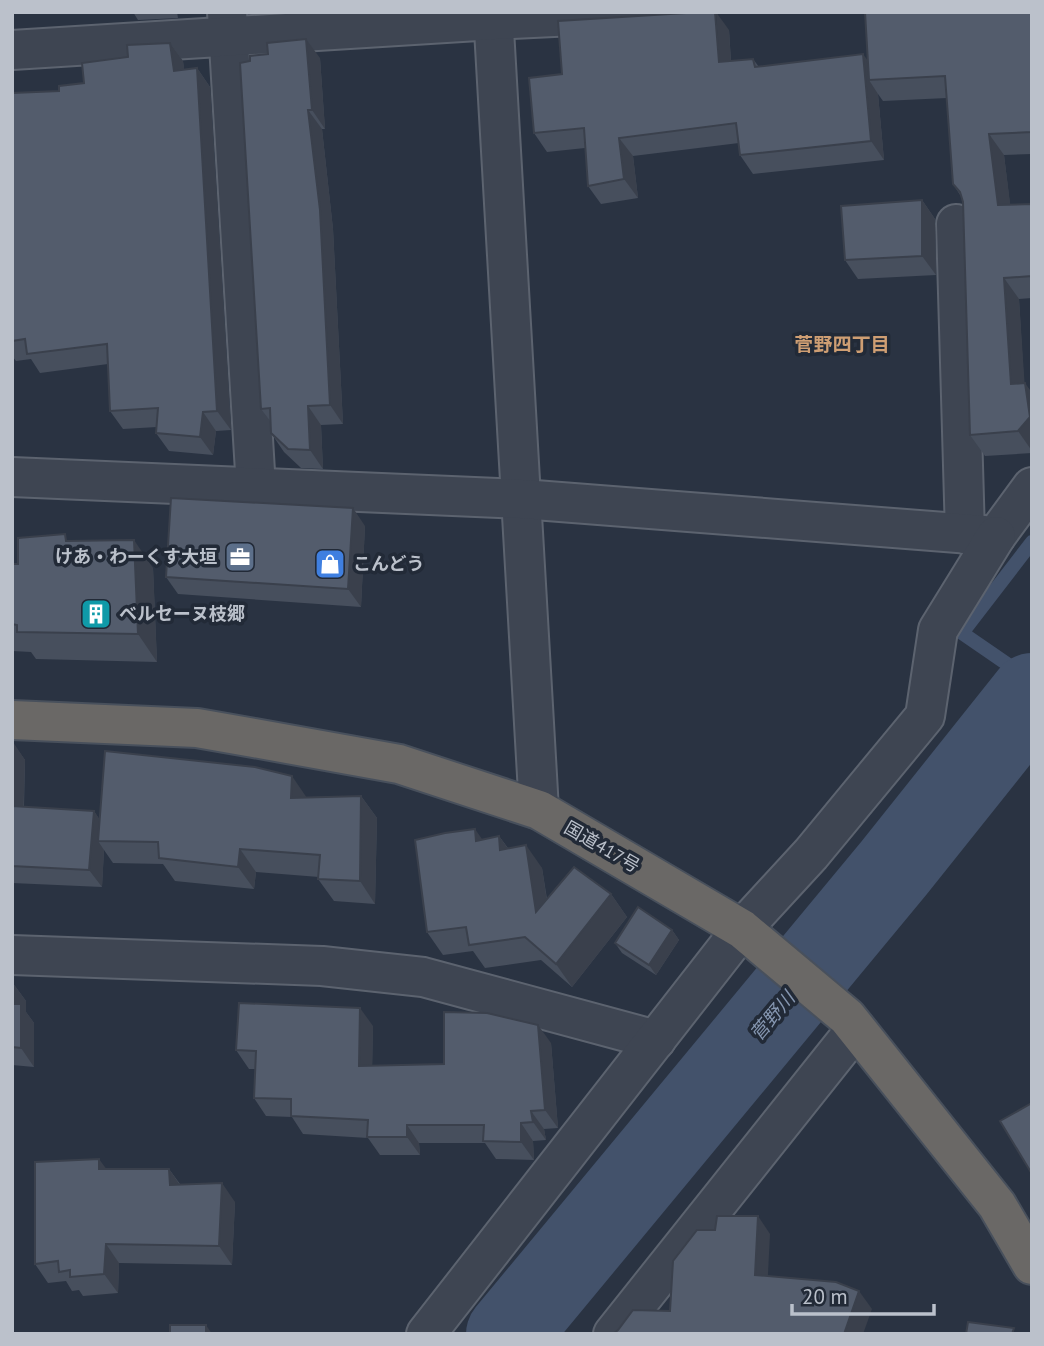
<svg xmlns="http://www.w3.org/2000/svg" width="1044" height="1346" viewBox="0 0 1044 1346" font-family="'PT Sans','Noto Sans JP',sans-serif">
<style>
.lines{fill:none;stroke-linecap:round;stroke-linejoin:round}
.stream{stroke:#43526b;stroke-width:14}
.river{stroke:#43526b;stroke-width:84}
.minor-casing{stroke:#5c636f;stroke-width:42}
.trunk-casing{stroke:#48505c;stroke-width:42}
.minor{stroke:#3e4552;stroke-width:38}
.trunk{stroke:#6a6866;stroke-width:38}
.wall{fill:#474f5d}
.shaded-wall{fill:#3a404c}
.building{fill:#535c6c;stroke:#3a404c;stroke-width:2}
.labels{text-anchor:middle;stroke-width:7;stroke-linejoin:round;paint-order:stroke}
.poi-label{font-size:18px;font-weight:bold;fill:#bbc1cb;stroke:#222a37;text-anchor:start}
.street-label{font-size:18px;fill:#bbc1cb;stroke:#222a37}
.neighbourhood-label{font-size:19px;font-weight:bold;fill:#ce9e73;stroke:#222a37}
.water-label{font-size:19px;font-style:italic;fill:#8596b0;stroke:#222a37}
</style>
<rect width="100%" height="100%" fill="#2a3342"/>
<g class="lines">
<polyline class="stream" points="1032,542 962,633 1032,681"/>
<polyline class="river" points="508,1334 894,868 1032,695"/>
<g class="minor-casing">
<g id="minor">
<polyline points="227,12 256,488"/>
<polyline points="493,12 539,810"/>
<polyline points="12,50 494,20 657,12"/>
<polyline points="956,224 965,534"/>
<polyline points="12,477 522,499 996,536 1032,487"/>
<polyline points="12,955 322,966 423,977 656,1040"/>
<polyline points="426,1334 742,929 811,854 925,716 938,630 996,536"/>
<polyline points="613,1334 856,1029"/>
</g>
</g>
<g class="trunk-casing">
<polyline id="trunk" points="12,720 197,728 254,738 399,764 539,810 742,929 847,1017 997,1205 1032,1265"/>
</g>
<use href="#minor" class="minor"/>
<use href="#trunk" class="trunk"/>
</g>
<g class="wall">
<polygon points="133,12 177,12 178,18 138,20"/>
<polygon points="1032,12 1032,154 1004,155 1010,205 1032,204 1032,298 1019,299 1024,383 1032,393 1032,453 985,456 970,435 963,202 962,198 953,184 947,98 883,101 878,94 884,160 753,174 740,155 739,143 633,156 638,198 601,204 588,186 585,148 547,152 534,133 729,30 731,61 753,59 759,67 868,60"/>
<polygon points="170,43 183,61 184,70 197,68 210,87 231,430 216,431 213,455 169,451 156,433 157,427 123,429 110,411 108,364 40,373 31,359 16,361 12,356 12,93 59,91 84,83 128,57"/>
<polygon points="320,58 325,129 322,129 333,229 343,424 321,425 323,469 301,468 284,452 271,433 271,422 261,409 250,61"/>
<polygon points="922,200 935,219 936,275 858,279 845,260"/>
<polygon points="365,526 361,607 178,594 166,577"/>
<polygon points="71,541 153,568 157,662 36,659 31,652 12,651 12,564 18,564"/>
<polygon points="12,742 25,760 24,807 94,811 99,819 307,797 361,796 377,818 375,904 334,901 318,879 319,877 256,872 254,889 175,881 163,864 113,863 104,850 102,887 12,883"/>
<polygon points="499,836 508,848 542,868 547,899 611,894 627,917 572,987 541,960 485,968 473,951 443,955 427,932 483,840"/>
<polygon points="672,930 679,940 656,975 622,953 615,943"/>
<polygon points="12,982 26,1001 26,1012 34,1023 34,1067 12,1065"/>
<polygon points="373,1026 372,1066 444,1064 551,1043 558,1128 544,1129 546,1140 533,1141 534,1160 496,1159 485,1143 419,1143 420,1155 380,1155 368,1138 303,1134 292,1117 266,1116 254,1098 255,1069 249,1069 236,1050"/>
<polygon points="106,1169 169,1169 180,1184 235,1202 232,1265 119,1263 118,1293 83,1296 79,1290 72,1291 66,1281 48,1283 35,1264"/>
</g>
<g class="shaded-wall">
<polygon points="716,12 729,30 732,80 719,62"/>
<polygon points="306,39 320,58 325,129 312,110"/>
<polygon points="170,43 183,61 187,90 174,71"/>
<polygon points="863,54 877,73 869,80 878,94 884,160 871,141"/>
<polygon points="197,68 210,87 231,430 217,411"/>
<polygon points="308,110 322,129 333,229 343,424 330,405"/>
<polygon points="989,134 1004,155 1013,226 998,205"/>
<polygon points="619,138 633,156 638,198 624,179"/>
<polygon points="922,200 935,219 936,275 922,256"/>
<polygon points="1004,278 1019,299 1026,405 1011,384"/>
<polygon points="1025,383 1032,393 1032,451 1018,431"/>
<polygon points="308,406 321,425 323,469 310,450"/>
<polygon points="203,412 216,431 213,455 200,437"/>
<polygon points="353,508 365,526 361,607 348,589"/>
<polygon points="134,540 153,568 157,662 138,634"/>
<polygon points="13,742 25,760 23,823 12,808"/>
<polygon points="292,776 307,798 291,798"/>
<polygon points="361,796 377,818 375,904 360,881"/>
<polygon points="94,811 106,829 98,841 104,850 102,887 89,870"/>
<polygon points="475,829 491,852 476,841"/>
<polygon points="499,836 516,860 500,850"/>
<polygon points="526,845 542,868 552,935 536,912"/>
<polygon points="240,849 256,872 254,889 238,867"/>
<polygon points="611,894 627,917 572,987 556,964"/>
<polygon points="672,930 679,940 656,975 649,965"/>
<polygon points="12,982 26,1001 26,1012 34,1023 34,1067 21,1048 14,1004"/>
<polygon points="360,1008 373,1026 372,1084 359,1066"/>
<polygon points="538,1025 551,1043 558,1128 545,1110"/>
<polygon points="531,1111 544,1129 546,1140 533,1122"/>
<polygon points="521,1123 533,1141 534,1160 521,1142"/>
<polygon points="407,1125 419,1143 420,1155 407,1137"/>
<polygon points="99,1159 113,1178 99,1169"/>
<polygon points="169,1169 182,1188 170,1185"/>
<polygon points="222,1183 235,1202 232,1265 219,1246"/>
<polygon points="758,1216 770,1234 767,1293 755,1275"/>
<polygon points="106,1244 119,1263 118,1293 104,1274"/>
<polygon points="859,1291 872,1309 863,1334 844,1334"/>
<polygon points="206,1325 212,1334 206,1334"/>
</g>
<g class="building">
<polygon points="702,12 715,12 719,62 753,59 755,67 863,54 871,141 740,155 736,123 619,138 624,179 588,186 584,128 534,133 529,78 562,74 558,21"/>
<polygon points="865,12 1032,12 1032,132 989,134 998,205 1032,204 1032,276 1004,278 1011,384 1025,383 1030,417 1018,431 970,435 963,202 960,192 953,184 945,76 869,80"/>
<polygon points="306,39 312,110 308,110 320,210 330,405 308,406 310,450 288,449 271,433 270,408 261,409 240,63 250,61 250,56 268,54 267,43"/>
<polygon points="170,43 174,71 197,68 217,411 203,412 200,437 156,433 158,408 110,411 107,344 27,354 25,339 12,341 12,93 59,91 59,86 84,83 82,63 128,57 127,45"/>
<polygon points="922,200 922,256 845,260 841,206"/>
<polygon points="171,498 353,508 348,589 166,577"/>
<polygon points="65,534 66,541 134,540 138,634 17,632 17,625 12,624 12,564 18,564 18,538"/>
<polygon points="105,751 255,767 292,776 291,798 361,796 360,881 318,879 320,855 240,849 238,867 159,858 158,842 98,841"/>
<polygon points="12,806 94,811 89,870 12,866"/>
<polygon points="475,829 476,841 499,836 500,850 526,845 536,912 574,867 611,894 556,964 525,937 469,945 466,927 427,932 415,840 445,833"/>
<polygon points="638,907 672,930 649,965 615,943"/>
<polygon points="12,982 14,1004 21,1004 21,1048 12,1047"/>
<polygon points="239,1003 360,1008 359,1066 444,1064 444,1012 487,1013 538,1025 545,1110 531,1111 533,1122 521,1123 521,1142 483,1141 484,1125 407,1125 407,1137 367,1137 368,1120 291,1116 291,1099 254,1098 256,1051 236,1050"/>
<polygon points="1032,1103 1032,1174 1000,1121"/>
<polygon points="99,1159 99,1169 169,1169 170,1185 222,1183 219,1246 106,1244 104,1274 70,1277 70,1270 59,1272 58,1261 35,1264 35,1162"/>
<polygon points="717,1216 758,1216 755,1275 836,1282 859,1291 844,1334 613,1334 618,1330 633,1310 670,1311 673,1261 697,1230 715,1230"/>
<polygon points="968,1322 1014,1328 1012,1334 966,1334"/>
<rect x="170" y="1325" width="36" height="9"/>
</g>
<defs>
<g id="office-square" transform="scale(1.575)"><rect x="-9" y="-9" width="18" height="18" rx="4" fill="#5c6f8a" stroke="#222a37"/><path d="M-6-3h4V-5.5h4V-3h4V5H-6ZM-1-4.5V-3h2v-1.5ZM-6 0V1H6V0Z" fill="#fff"/></g>
<g id="shop-square" transform="scale(1.575)"><rect x="-9" y="-9" width="18" height="18" rx="4" fill="#3f7fe0" stroke="#222a37"/><path d="M-5-2.5h2.3a2.7 3.5 0 0 1 5.4 0H5L5.5 6h-11ZM-1.5-2.5h3a1.5 2.3 0 0 0-3 0Z" fill="#fff"/></g>
<g id="building-square" transform="scale(1.575)"><rect x="-9" y="-9" width="18" height="18" rx="4" fill="#0f9aa8" stroke="#222a37"/><path d="M-4-6H4V6H1V3H-1V6H-4ZM-2.5-4.3h1.7v1.8h-1.7ZM.8-4.3h1.7v1.8H.8ZM-2.5-1h1.7V.8h-1.7ZM.8-1h1.7V.8H.8Z" fill="#fff"/></g>
</defs>
<g fill-rule="evenodd">
<use href="#office-square" x="240" y="557"/>
<use href="#shop-square" x="330" y="564"/>
<use href="#building-square" x="96" y="614"/>
</g>
<g class="labels">
<g class="poi-label">
<text x="217" y="563" text-anchor="end">けあ・わーくす大垣</text>
<text x="353" y="570">こんどう</text>
<text x="119" y="620">ベルセーヌ枝郷</text>
</g>
<g class="street-label">
<text transform="translate(602 847) rotate(30)" y="6">国道417号</text>
</g>
<g class="neighbourhood-label">
<text x="842" y="351">菅野四丁目</text>
</g>
<g class="water-label">
<text transform="translate(772 1016) rotate(-50)" y="7">菅野川</text>
</g>
</g>
<rect width="1044" height="1346" fill="none" stroke="#bbc1cb" stroke-width="28"/>
<path d="M792 1304v10h142v-10" fill="none" stroke="#bbc1cb" stroke-width="3.5"/>
<text x="802" y="1304" font-size="21" fill="#bbc1cb" stroke="#222a37" stroke-width="5" paint-order="stroke">20 m</text>
</svg>
